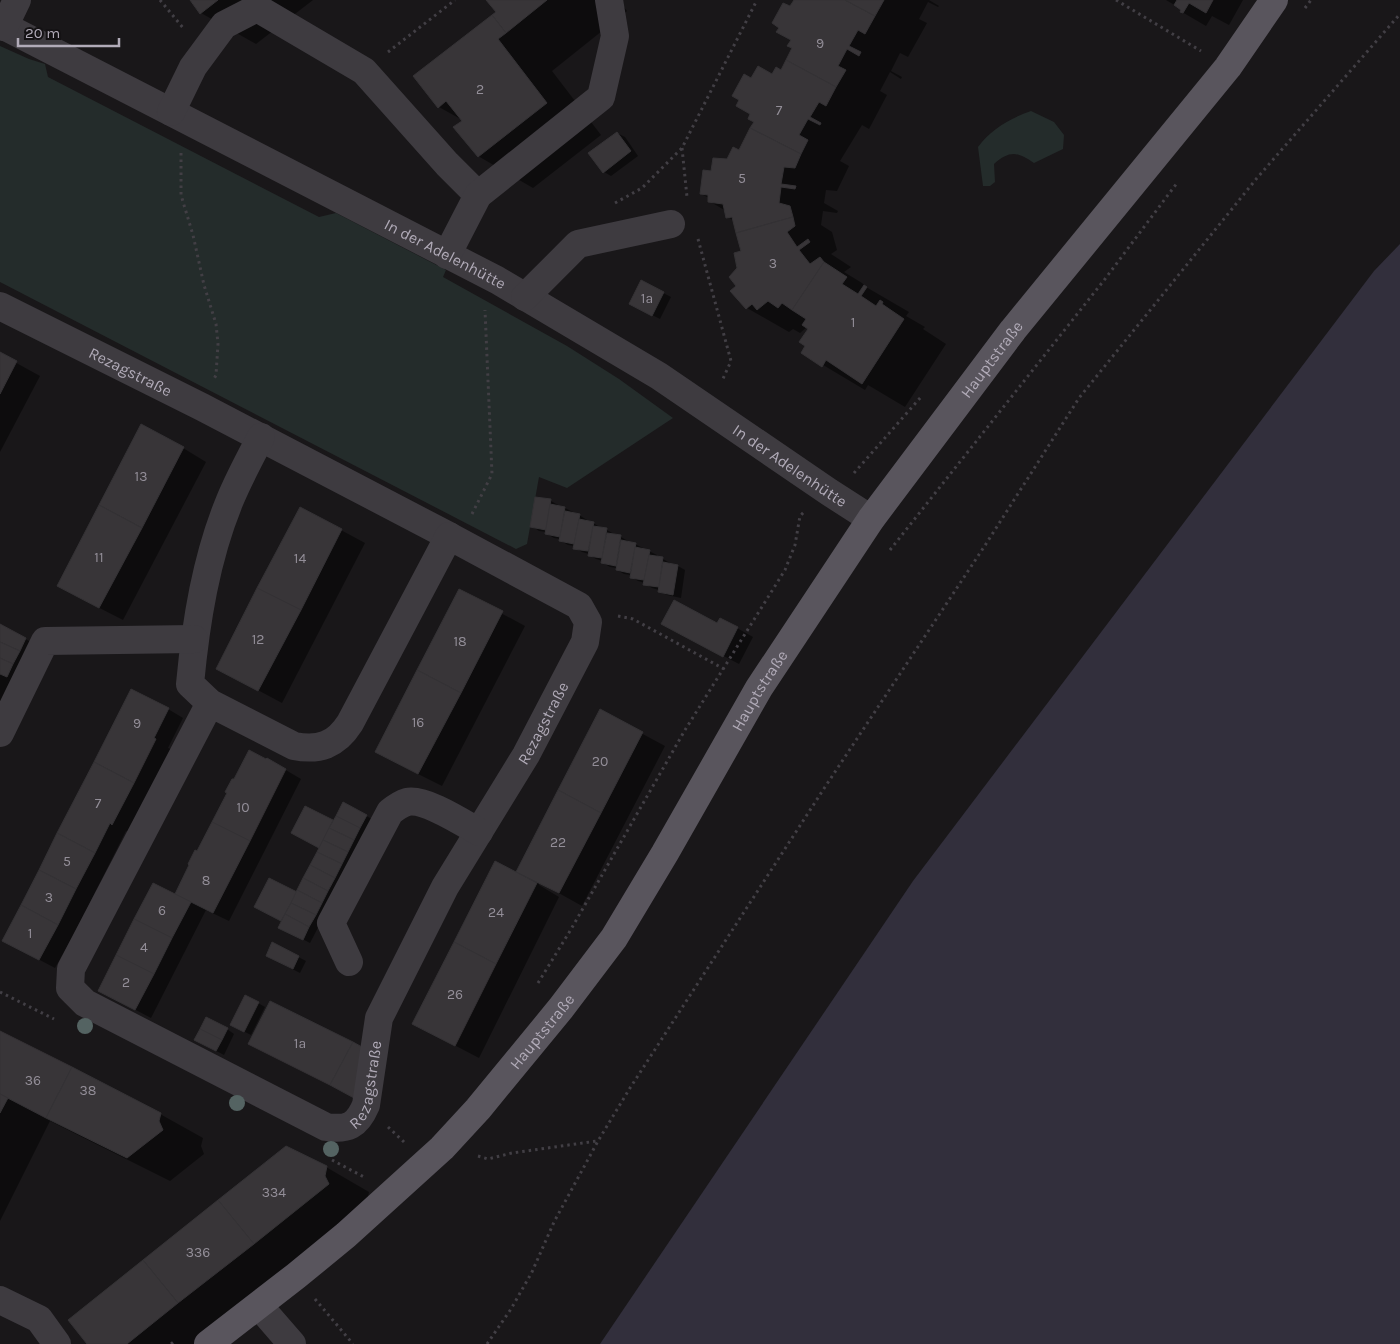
<svg xmlns="http://www.w3.org/2000/svg" width="1400" height="1344" viewBox="0 0 1400 1344" font-family="Karla,sans-serif">
<style>
.green{fill:#242c2b}
.water{fill:#322f3c}
.shadow{fill:#0007}
.building{fill:#383538;stroke:#343235}
.lines{fill:none;stroke-linecap:round;stroke-linejoin:round}
.path{stroke:#423f45;stroke-width:3;stroke-dasharray:2.5 4;stroke-linecap:butt}
.minor{stroke:#3e3b40;stroke-width:28}
.major{stroke:#59555d;stroke-width:28}
.tree{fill:#546362}
.labels{text-anchor:middle;stroke-width:4;stroke-linejoin:round;paint-order:stroke}
.number-label{font-size:14px;fill:#938e98}
.street-label{font-size:16px;fill:#b1abb8;stroke:#141214}
</style>
<rect width="100%" height="100%" fill="#191719"/>
<g class="green">
<polygon points="0,46 29,59 45,64 48,77 319,217 336,213 446,270 443,277 567,346 619,379 673,418 567,488 539,477 527,544 516,549 0,282"/>
<path d="M1031,111L1054,122L1064,135L1063,149L1034,163C1017,151 1009,151 994,164L995,182L990,186H983L978,147C991,129 1011,118 1031,111Z"/>
</g>
<polygon class="water" points="1400,244 1400,1344 600,1344 913,881 1374,271"/>
<g class="shadow">
<polygon points="191,0 313,0 256,44 201,13"/>
<polygon points="488,0 618,0 627,11 552,71 601,135 533,188 478,156 464,121 439,107 498,13"/>
<polygon points="795,0 929,0 939,6 938,7 928,2 919,19 927,23 908,57 900,53 891,71 902,77 901,79 890,72 880,91 887,95 869,129 862,125 840,161 849,166 837,191 826,190 824,203 838,211 837,213 823,211 821,225 832,232 837,250 831,254 851,267 844,272 862,283 866,287 909,312 906,316 925,327 923,329 946,344 905,407 868,385 865,390 803,353 807,346 810,328 807,327 800,333 793,329 789,332 747,308 737,286 739,269 742,252 734,221 728,217 726,211 709,201 709,198 701,194 712,172 739,151 755,122 752,114 752,79 772,75 781,71 794,48 792,40 791,8"/>
<polygon points="1166,0 1243,0 1229,25 1212,16 1206,26 1182,12 1183,10"/>
<polygon points="617,133 625,137 638,156 611,176 604,172"/>
<polygon points="642,282 671,297 660,319 638,308"/>
<polygon points="0,354 40,376 0,452"/>
<polygon points="183,448 206,462 123,620 82,599"/>
<polygon points="536,498 551,501 558,505 558,507 565,508 579,515 587,520 586,522 593,523 600,527 600,529 607,530 614,534 614,535 621,537 628,541 628,543 635,544 643,548 642,550 649,551 657,555 656,557 663,559 670,563 670,564 678,566 685,570 681,598 667,595 659,591 659,590 652,588 645,584 645,583 638,581 631,577 631,575 624,574 617,570 617,568 610,567 603,563 603,561 596,559 589,555 589,554 582,552 575,548 575,546 568,545 561,541 561,539 554,538 547,534 547,532 539,531 532,526"/>
<polygon points="300,508 365,543 282,703 241,681"/>
<polygon points="460,591 525,626 442,786 400,765"/>
<polygon points="721,619 753,637 739,664 678,632 718,625"/>
<polygon points="0,626 33,643 0,709"/>
<polygon points="168,709 183,718 168,748 171,749 128,832 126,831 74,934 55,968 19,949"/>
<polygon points="600,711 665,746 582,906 539,882 539,885 559,897 479,1058 437,1036 516,873"/>
<polygon points="267,759 301,779 229,921 206,910 151,1018 115,999 176,896 198,852"/>
<polygon points="343,804 374,820 310,943 287,931 283,921 256,906 297,894 321,848 292,832 305,807 334,822"/>
<polygon points="273,944 306,961 300,973 275,960"/>
<polygon points="258,1003 265,1007 251,1035 239,1029"/>
<polygon points="227,1029 234,1034 224,1055 203,1044"/>
<polygon points="0,1032 160,1114 203,1138 201,1146 204,1154 170,1181 50,1121 0,1221"/>
<polygon points="326,1167 369,1192 367,1201 200,1344 89,1344"/>
</g>
<g class="building">
<polygon points="190,0 218,0 200,14"/>
<polygon points="486,0 547,0 506,33 492,15 496,12"/>
<polygon points="794,0 845,0 875,16 865,34 858,30 849,46 861,52 859,56 847,49 838,66 846,70 836,87 786,60 792,48 787,46 791,40 776,32 779,28 772,23 783,3 790,6"/>
<polygon points="845,0 884,0 875,16"/>
<polygon points="1177,0 1213,0 1206,13 1189,3 1183,13 1180,12 1181,10 1174,5"/>
<polygon points="492,15 506,33 498,39 547,103 478,157 453,127 462,121 446,101 438,108 413,76"/>
<polygon points="786,60 836,87 826,106 819,102 810,117 821,123 820,125 808,119 799,135 808,140 801,154 750,128 754,122 748,119 750,114 736,106 739,100 732,96 744,74 751,78 758,66 772,74 776,67 781,70"/>
<polygon points="750,128 801,154 795,168 784,167 781,184 796,186 795,189 781,187 779,203 790,206 793,217 736,233 732,217 726,218 723,204 708,202 708,195 700,194 703,170 711,171 713,158 727,159 733,147 739,150"/>
<polygon points="617,132 631,151 603,173 588,153"/>
<polygon points="793,217 795,226 787,232 797,247 808,239 810,242 799,250 810,264 820,257 824,262 792,310 782,303 778,308 768,301 757,310 752,304 746,309 730,291 736,286 729,277 737,268 734,253 741,251 736,233"/>
<polygon points="824,262 847,277 842,284 858,294 864,285 867,287 861,296 876,306 880,300 883,302 882,304 904,319 862,384 826,360 822,367 801,353 805,346 799,342 808,329 802,325 806,319 792,310"/>
<polygon points="641,280 664,292 652,316 629,304"/>
<polygon points="0,352 17,361 0,394"/>
<polygon points="141,424 184,447 142,528 99,505"/>
<polygon points="535,497 551,499 546,530 530,527"/>
<polygon points="550,504 565,507 560,537 545,534"/>
<polygon points="99,505 142,528 99,608 57,586"/>
<polygon points="300,507 342,529 301,610 257,588"/>
<polygon points="565,511 580,514 574,544 559,541"/>
<polygon points="579,519 594,522 588,551 573,549"/>
<polygon points="593,526 607,528 602,558 588,556"/>
<polygon points="607,533 621,535 616,566 601,563"/>
<polygon points="621,540 636,543 630,573 616,570"/>
<polygon points="635,547 650,550 644,580 630,578"/>
<polygon points="649,555 663,557 659,587 643,585"/>
<polygon points="663,562 678,565 673,595 658,592"/>
<polygon points="257,588 301,610 258,691 216,669"/>
<polygon points="459,589 503,611 461,693 417,670"/>
<polygon points="674,600 717,623 720,618 738,627 723,657 661,624"/>
<polygon points="0,624 26,638 20,651 0,642"/>
<polygon points="0,642 20,651 13,664 0,658"/>
<polygon points="0,658 13,664 7,677 0,674"/>
<polygon points="417,670 461,693 418,774 375,752"/>
<polygon points="131,689 169,708 154,738 156,739 134,783 94,762"/>
<polygon points="600,709 643,732 601,813 558,790"/>
<polygon points="249,750 266,759 267,758 286,769 250,841 212,822 227,793 225,792 232,779 234,779"/>
<polygon points="94,762 134,783 112,825 110,823 95,853 57,833"/>
<polygon points="558,790 601,813 559,893 516,872"/>
<polygon points="343,802 367,815 360,828 336,816"/>
<polygon points="305,806 333,820 319,848 291,833"/>
<polygon points="336,816 360,828 354,840 329,828"/>
<polygon points="212,822 250,841 213,913 175,894 189,865 188,864 195,850 197,851"/>
<polygon points="329,828 354,840 348,852 323,840"/>
<polygon points="57,833 95,853 76,889 39,870"/>
<polygon points="323,840 348,852 342,864 317,852"/>
<polygon points="317,852 342,864 335,878 310,865"/>
<polygon points="495,861 537,883 496,964 454,942"/>
<polygon points="310,865 335,878 328,891 303,878"/>
<polygon points="39,870 76,889 58,925 21,905"/>
<polygon points="269,878 297,892 281,921 254,907"/>
<polygon points="303,878 328,891 322,903 297,890"/>
<polygon points="153,883 191,902 172,938 134,919"/>
<polygon points="297,890 322,903 316,915 291,903"/>
<polygon points="291,903 316,915 309,927 285,914"/>
<polygon points="21,905 58,925 39,960 2,941"/>
<polygon points="285,914 309,927 303,940 278,928"/>
<polygon points="134,919 172,938 154,974 116,955"/>
<polygon points="272,942 299,956 293,969 266,956"/>
<polygon points="454,942 496,964 455,1046 412,1024"/>
<polygon points="116,955 154,974 135,1010 98,991"/>
<polygon points="245,995 259,1002 244,1032 230,1025"/>
<polygon points="270,1001 353,1042 330,1085 248,1044"/>
<polygon points="206,1017 228,1028 222,1040 200,1029"/>
<polygon points="200,1029 222,1040 216,1051 194,1040"/>
<polygon points="0,1031 72,1067 46,1118 0,1094"/>
<polygon points="353,1042 362,1047 354,1098 330,1085"/>
<polygon points="72,1067 161,1113 159,1121 163,1130 127,1158 46,1118"/>
<polygon points="0,1094 8,1098 0,1113"/>
<polygon points="286,1146 327,1166 325,1176 329,1184 254,1244 218,1200"/>
<polygon points="218,1200 254,1244 178,1303 143,1260"/>
<polygon points="143,1260 178,1303 127,1344 87,1344 68,1320"/>
</g>
<g class="lines">
<g class="path">
<polyline points="160,0 184,29"/>
<polyline points="1116,0 1201,51"/>
<polyline points="1305,8 1311,0"/>
<polyline points="388,52 455,0"/>
<polyline points="682,148 687,197"/>
<polyline points="181,153 181,195 193,235 204,285 216,324 218,344 216,375 214,379"/>
<polyline points="615,203 642,188 682,148 757,0"/>
<polyline points="698,239 731,361 722,381"/>
<polyline points="854,473 921,397"/>
<polyline points="472,514 492,474 485,310"/>
<polyline points="890,550 1105,279 1177,183"/>
<polyline points="618,616 633,619 724,669"/>
<polyline points="538,983 570,931 685,730 785,570 795,545 800,516 804,512"/>
<polyline points="0,992 54,1019"/>
<polyline points="388,1127 404,1142"/>
<polyline points="478,1156 488,1159 512,1153 597,1141"/>
<polyline points="332,1160 364,1177"/>
<polyline points="315,1299 353,1344"/>
<polyline points="171,1344 176,1340"/>
<polyline points="487,1344 511,1309 532,1272 554,1222 598,1141 630,1088 825,787 984,547 1079,398 1257,178 1400,14"/>
</g>
<g class="minor">
<path id="s1" d="M0,24L497,280L659,376L829,492L871,519"/>
<polyline points="4,27 17,0"/>
<polyline points="171,112 193,67 224,25 257,8 364,71 447,164 478,195"/>
<polyline points="447,255 478,195 601,97 615,36 609,0"/>
<polyline points="525,297 578,244 671,224"/>
<path id="s2" d="M0,306L202,407L449,536"/>
<path id="s3" d="M210,703L71,969L70,988L85,1003L326,1127C348,1130 357,1126 366,1105L379,1018L445,887L526,755L585,642L588,622L579,606L449,536L350,723C336,745 319,751 294,746L210,703L190,684C196,621 206,558 230,500C239,478 250,458 261,437"/>
<polyline points="0,733 45,641 194,639"/>
<path d="M349,962L331,923L390,812C395,808 400,804 407,802C425,798 463,823 479,832"/>
<polyline points="0,1300 39,1319 57,1344"/>
<polyline points="259,1306 292,1344"/>
</g>
<path class="major" id="s4" d="M208,1344L296,1276L346,1235L442,1148L478,1109L561,1008L614,938L665,853L759,688L871,519L1013,330L1228,67L1274,0"/>
</g>
<g class="tree">
<circle cx="85" cy="1026" r="8"/>
<circle cx="237" cy="1103" r="8"/>
<circle cx="331" cy="1149" r="8"/>
</g>
<g class="labels">
<g class="number-label">
<text x="820" y="48">9</text>
<text x="480" y="94">2</text>
<text x="779" y="115">7</text>
<text x="742" y="183">5</text>
<text x="773" y="268">3</text>
<text x="647" y="303">1a</text>
<text x="853" y="327">1</text>
<text x="141" y="481">13</text>
<text x="99" y="562">11</text>
<text x="300" y="563">14</text>
<text x="258" y="644">12</text>
<text x="460" y="646">18</text>
<text x="418" y="727">16</text>
<text x="137" y="728">9</text>
<text x="600" y="766">20</text>
<text x="98" y="808">7</text>
<text x="243" y="812">10</text>
<text x="558" y="847">22</text>
<text x="67" y="866">5</text>
<text x="206" y="885">8</text>
<text x="49" y="902">3</text>
<text x="162" y="915">6</text>
<text x="496" y="917">24</text>
<text x="30" y="938">1</text>
<text x="144" y="952">4</text>
<text x="126" y="987">2</text>
<text x="455" y="999">26</text>
<text x="300" y="1048">1a</text>
<text x="33" y="1085">36</text>
<text x="88" y="1095">38</text>
<text x="274" y="1197">334</text>
<text x="198" y="1257">336</text>
</g>
<g class="street-label">
<text dy="6" stroke="none"><textPath href="#s1" startOffset="501">In der Adelenhütte</textPath></text>
<text dy="6" stroke="none"><textPath href="#s4" startOffset="1269">Hauptstraße</textPath></text>
<text dy="6" stroke="none"><textPath href="#s2" startOffset="146">Rezagstraße</textPath></text>
<text dy="6" stroke="none"><textPath href="#s1" startOffset="906">In der Adelenhütte</textPath></text>
<text dy="6" stroke="none"><textPath href="#s4" startOffset="864">Hauptstraße</textPath></text>
<text dy="6" stroke="none"><textPath href="#s3" startOffset="1088">Rezagstraße</textPath></text>
<text dy="6" stroke="none"><textPath href="#s4" startOffset="459">Hauptstraße</textPath></text>
<text dy="6" stroke="none"><textPath href="#s3" startOffset="682">Rezagstraße</textPath></text>
</g>
</g>
<path d="M18 38v8h101v-8" fill="none" stroke="#b1abb8" stroke-width="2.5"/>
<text x="25" y="38" font-size="15" fill="#b1abb8" stroke="#141214" stroke-width="4" paint-order="stroke">20 m</text>
</svg>
